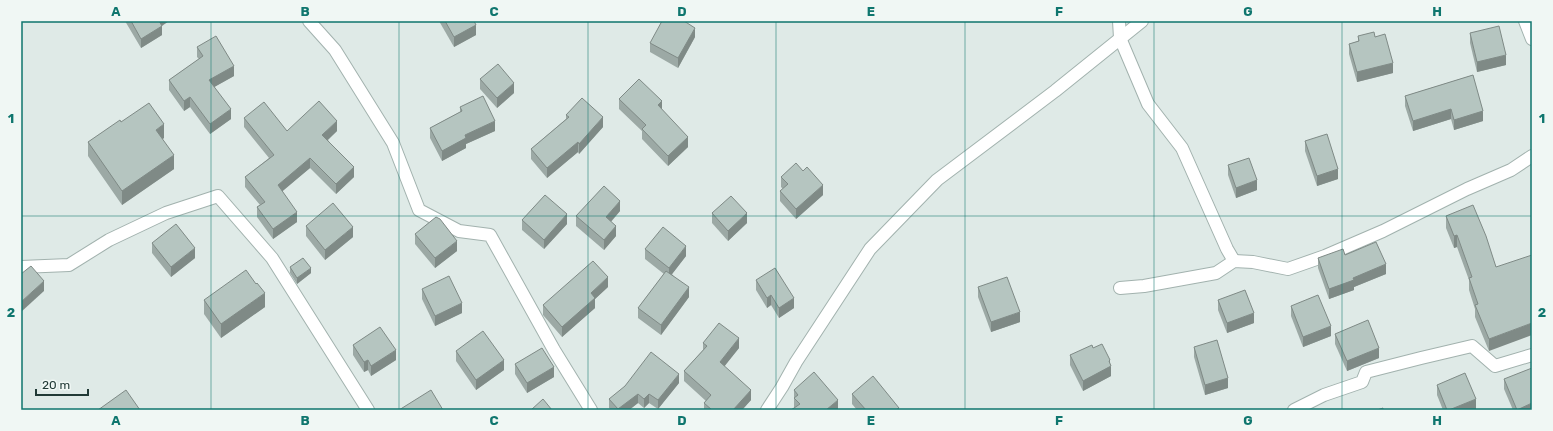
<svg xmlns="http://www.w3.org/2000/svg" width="1553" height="431" viewBox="0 0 1553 431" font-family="Rubik,sans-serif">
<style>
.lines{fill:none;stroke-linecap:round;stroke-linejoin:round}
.minor-casing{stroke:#a2b2ae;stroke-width:14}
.minor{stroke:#fff;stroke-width:12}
.wall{fill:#9ca9a5}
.shaded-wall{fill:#7f8a86}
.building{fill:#b5c5c0;stroke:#7f8a86}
.grid{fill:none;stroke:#0f766e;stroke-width:1;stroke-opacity:0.55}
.neatline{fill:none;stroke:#0f766e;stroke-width:1.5}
.grid-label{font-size:13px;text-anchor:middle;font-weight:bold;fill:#0f766e}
</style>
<rect width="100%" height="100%" fill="#dfeae7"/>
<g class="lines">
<g class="minor-casing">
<g id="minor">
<polyline points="309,21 335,50 393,143 419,210 459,231 490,235 554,350 591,410"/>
<polyline points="1119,21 1120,38 1148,104 1182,148 1227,249 1234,261"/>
<polyline points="1525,21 1532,39"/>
<polyline points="21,267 69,265 109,240 166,213 218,196 272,258 368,410"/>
<polyline points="1120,288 1144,286 1216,273 1234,261 1253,262 1288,269 1325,256 1383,231 1467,189 1511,170 1532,156"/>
<polyline points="767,410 782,387 796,362 870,249 937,180 1055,91 1142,21"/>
<polyline points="1294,410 1324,395 1362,382 1366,372 1421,358 1472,346 1495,366 1532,355"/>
</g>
</g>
<use href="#minor" class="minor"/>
</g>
<g class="wall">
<polygon points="125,21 169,21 162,26 162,35 141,48"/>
<polygon points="439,21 474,21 476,35 454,47"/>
<polygon points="1470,33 1506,65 1477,72 1470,43"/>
<polygon points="1358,36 1375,37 1393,73 1357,82 1349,54 1349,44 1358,41"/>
<polygon points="695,37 678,68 650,52 650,43"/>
<polygon points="197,47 234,76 214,87 231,119 210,134 190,107 184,111 169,90 169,80 199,59 197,57"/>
<polygon points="1473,75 1483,121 1454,130 1451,119 1413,131 1405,106 1405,96"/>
<polygon points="480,79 514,93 497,108 480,89"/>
<polygon points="619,99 662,110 688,147 668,166 642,139 642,131 619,109"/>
<polygon points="460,107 495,131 466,144 466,148 442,161 430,138 430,128 460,112"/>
<polygon points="566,115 603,127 579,154 578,152 547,178 531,159 531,149 566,119"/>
<polygon points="244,118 287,131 337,131 328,140 354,177 336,194 310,168 282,191 297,222 273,239 257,217 257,207 260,205 245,187 245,177 269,158 244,127"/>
<polygon points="121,122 164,138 162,139 174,169 122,205 88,156 88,142"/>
<polygon points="1305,141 1338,179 1317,186 1305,151"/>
<polygon points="1228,165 1257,190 1236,198 1228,175"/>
<polygon points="781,177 823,195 796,219 780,201 780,191 783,189 781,187"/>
<polygon points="620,211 611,222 616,236 604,250 576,226 576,216"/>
<polygon points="712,213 747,223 728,241 712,223"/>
<polygon points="1446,216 1496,267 1489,351 1475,317 1475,309 1469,290 1469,280 1457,247 1454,248 1446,228"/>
<polygon points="522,220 567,224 544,249 522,230"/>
<polygon points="306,226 353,237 325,260 306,236"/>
<polygon points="415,234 457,251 435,268 415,244"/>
<polygon points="152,243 195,258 171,277 152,253"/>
<polygon points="645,249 686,256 672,274 689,297 661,335 638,318 638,308 664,274 645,259"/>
<polygon points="1345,255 1386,274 1354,287 1354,290 1329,299 1318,268 1318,258"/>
<polygon points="290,267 311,273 297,284 290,273"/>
<polygon points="756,280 794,308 779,318 771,305 767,308 756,290"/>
<polygon points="608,287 595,299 595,308 562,337 543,315 543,305"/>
<polygon points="978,287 1020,322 991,332 978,297"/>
<polygon points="422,289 462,313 435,326 422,299"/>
<polygon points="204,300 265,307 221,338 204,314"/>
<polygon points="1218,300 1254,323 1227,333 1218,310"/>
<polygon points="1291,306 1331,336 1303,347 1291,316"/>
<polygon points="1335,334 1379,358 1347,371 1335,344"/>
<polygon points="703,343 739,348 724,366 751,400 742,410 704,410 704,403 706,401 684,381 684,371 703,350"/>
<polygon points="353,345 396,360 371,376 368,370 364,372 353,355"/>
<polygon points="1194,347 1228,388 1205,395 1194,357"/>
<polygon points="1093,348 1110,364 1111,376 1083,391 1070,365 1070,355"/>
<polygon points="456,351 504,370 476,390 456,361"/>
<polygon points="515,364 554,377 527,393 515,374"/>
<polygon points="1504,379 1532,410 1513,410 1504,389"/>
<polygon points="679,383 658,409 649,403 644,408 638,403 629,410 611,410 609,408 609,399"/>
<polygon points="1437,385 1476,409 1473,410 1443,410 1437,395"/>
<polygon points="794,390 838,410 794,408"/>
<polygon points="852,394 899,410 857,410 852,404"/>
</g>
<g class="shaded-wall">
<polygon points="158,21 169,21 158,28"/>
<polygon points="476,25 476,35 454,47 454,37"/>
<polygon points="162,26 162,35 141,48 141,39"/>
<polygon points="695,28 695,37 678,68 678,58"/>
<polygon points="1506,55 1506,65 1477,72 1477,62"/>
<polygon points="1393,63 1393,73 1357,82 1357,72"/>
<polygon points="234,66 234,76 209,90 209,80"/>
<polygon points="22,70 22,84 21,85 21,71"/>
<polygon points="514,83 514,93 497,108 497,98"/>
<polygon points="190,97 190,107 184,111 184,101"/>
<polygon points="662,101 662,111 658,105"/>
<polygon points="231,109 231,119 210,134 210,124"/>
<polygon points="1451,109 1451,119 1413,131 1413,121"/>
<polygon points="1483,111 1483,121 1454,130 1454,120"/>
<polygon points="603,117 603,127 579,154 579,144"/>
<polygon points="337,121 337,131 322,145 322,135"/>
<polygon points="495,121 495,131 466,144 466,148 442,161 442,151 465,135"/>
<polygon points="164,124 164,138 156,144 156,130"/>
<polygon points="688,137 688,147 668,166 668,156"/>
<polygon points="578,142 578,152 547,178 547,168"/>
<polygon points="174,155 174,169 122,205 122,191"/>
<polygon points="310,158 310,168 278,195 278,185"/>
<polygon points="354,167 354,177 336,194 336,184"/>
<polygon points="1338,169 1338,179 1317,186 1317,176"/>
<polygon points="1257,180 1257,190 1236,198 1236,188"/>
<polygon points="823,185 823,195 796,219 796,209"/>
<polygon points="620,201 620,211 606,227 606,217"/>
<polygon points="297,212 297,222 273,239 273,229"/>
<polygon points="747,213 747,223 728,241 728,231"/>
<polygon points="567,214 567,224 544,249 544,240"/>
<polygon points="616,226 616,236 604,250 604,240"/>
<polygon points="353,227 353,237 325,260 325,250"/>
<polygon points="1457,235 1457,247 1454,248 1454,236"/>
<polygon points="457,241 457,251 435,268 435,258"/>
<polygon points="686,246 686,256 669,278 669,268"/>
<polygon points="195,248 195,258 171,277 171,267"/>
<polygon points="1386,264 1386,274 1354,287 1354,290 1329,299 1329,289 1353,278"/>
<polygon points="311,268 311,273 297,284 297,278"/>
<polygon points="608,277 608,287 595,299 595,308 562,337 562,327 591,293"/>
<polygon points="44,281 44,291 21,312 21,302"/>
<polygon points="689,287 689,297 661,335 661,325"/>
<polygon points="265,293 265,307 221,338 221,324"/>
<polygon points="771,295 771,305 767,308 767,298"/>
<polygon points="794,298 794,308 779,318 779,308"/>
<polygon points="462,303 462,313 435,326 435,316"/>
<polygon points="1020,312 1020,322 991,332 991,322"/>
<polygon points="1254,313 1254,323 1227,333 1227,323"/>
<polygon points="1532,323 1532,335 1489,351 1489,339"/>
<polygon points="1331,326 1331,336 1303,347 1303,337"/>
<polygon points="739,338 739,348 720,372 720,362"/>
<polygon points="1379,348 1379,358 1347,371 1347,361"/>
<polygon points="396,350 396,360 371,376 371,366"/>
<polygon points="368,360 368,370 364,372 364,362"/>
<polygon points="504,360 504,370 476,390 476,380"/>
<polygon points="1110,360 1110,367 1111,366 1111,376 1083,391 1083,381"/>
<polygon points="554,367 554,377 527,393 527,383"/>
<polygon points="679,374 679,383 658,409 658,400"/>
<polygon points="1228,378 1228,388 1205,395 1205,385"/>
<polygon points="751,390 751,400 742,410 733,410"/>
<polygon points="638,394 638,403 629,410 618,410 618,409"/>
<polygon points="649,394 649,403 644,408 644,399"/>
<polygon points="1476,399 1476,409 1473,410 1449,410"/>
<polygon points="838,400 838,410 826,410"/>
<polygon points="1532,403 1532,410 1517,410"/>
</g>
<g class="building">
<polygon points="131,21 159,21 162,26 141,39"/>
<polygon points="445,21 474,21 476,25 454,37"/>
<polygon points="662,21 684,21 695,28 678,58 650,43"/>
<polygon points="1499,26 1506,55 1477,62 1470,33"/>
<polygon points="1374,32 1375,37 1385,34 1393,63 1357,72 1349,44 1359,41 1358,36"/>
<polygon points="216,36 234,66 209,80 231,109 210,124 190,97 184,101 169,80 203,56 197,47"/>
<polygon points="498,64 514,83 497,98 480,79"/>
<polygon points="1473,75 1483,111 1454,120 1451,109 1413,121 1405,96"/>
<polygon points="639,79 662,101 658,105 688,137 668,156 642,129 646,125 619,99"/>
<polygon points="483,96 495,121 465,135 466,138 442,151 430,128 462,111 460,107"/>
<polygon points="582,98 603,117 579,144 578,142 547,168 531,149 569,117 566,115"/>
<polygon points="319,101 337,121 322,135 354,167 336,184 310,158 278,185 297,212 273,229 257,207 265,202 245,177 274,155 244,118 264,102 287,131"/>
<polygon points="149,103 164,124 156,130 174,155 122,191 88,142 120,120 121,122"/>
<polygon points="1327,134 1338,169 1317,176 1305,141"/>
<polygon points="1249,158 1257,180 1236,188 1228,165"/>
<polygon points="796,163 803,171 807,167 823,185 796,209 780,191 788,184 781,177"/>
<polygon points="604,186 620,201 606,217 616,226 604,240 576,216"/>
<polygon points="545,195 567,214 544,240 522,220"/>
<polygon points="731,196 747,213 728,231 712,213"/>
<polygon points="333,203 353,227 325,250 306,226"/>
<polygon points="1473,205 1486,236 1496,267 1532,255 1532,323 1489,339 1475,305 1478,304 1469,278 1472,277 1457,235 1454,236 1446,216"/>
<polygon points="436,217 440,219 457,241 435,258 415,234"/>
<polygon points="176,224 195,248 171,267 152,243"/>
<polygon points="663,227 686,246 669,268 645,249"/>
<polygon points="1376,242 1386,264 1353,278 1354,280 1329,289 1318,258 1343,249 1345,255"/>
<polygon points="303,258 311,268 297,278 290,267"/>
<polygon points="593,261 608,277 591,293 595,298 562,327 543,305"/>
<polygon points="31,266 44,281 21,302 21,274"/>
<polygon points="775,268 794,298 779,308 771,295 767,298 756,280"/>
<polygon points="246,270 256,284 257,283 265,293 221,324 204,300"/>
<polygon points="666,271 689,287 661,325 638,308"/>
<polygon points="449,276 462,303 435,316 422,289"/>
<polygon points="1007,277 1020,312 991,322 978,287"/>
<polygon points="1245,290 1254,313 1227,323 1218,300"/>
<polygon points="1318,295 1331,326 1303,337 1291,306"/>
<polygon points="1368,320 1379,348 1347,361 1335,334"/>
<polygon points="719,323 739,338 720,362 751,390 733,410 712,410 704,403 711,395 684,371 707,346 703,343"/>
<polygon points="380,327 396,350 371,366 368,360 364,362 353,345"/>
<polygon points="483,331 504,360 476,380 456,351"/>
<polygon points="1217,340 1228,378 1205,385 1194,347"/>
<polygon points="1102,344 1110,360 1109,361 1111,366 1083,381 1070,355 1092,345 1093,348"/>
<polygon points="542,348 554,367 527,383 515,364"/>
<polygon points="651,352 679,374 658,400 649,394 644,399 638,394 618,409 609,399 625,386"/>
<polygon points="1532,368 1532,403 1517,410 1504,379"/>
<polygon points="814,372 838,400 826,410 791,410 800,404 794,398 798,395 794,390"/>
<polygon points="1465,373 1476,399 1449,410 1447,410 1437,385"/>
<polygon points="873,376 899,408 896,410 866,410 852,394"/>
<polygon points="126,390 140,410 98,410"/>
<polygon points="431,390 443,410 399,410"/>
<polygon points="543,399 552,410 531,410"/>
<polygon points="1383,408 1383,410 1377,410"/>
</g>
<path class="grid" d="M211,21V410M399,21V410M588,21V410M776,21V410M965,21V410M1154,21V410M1342,21V410M21,216H1532"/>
<rect width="1553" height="431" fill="none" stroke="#f0f7f4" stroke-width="44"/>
<path d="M36 389v6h52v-6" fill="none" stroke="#213a36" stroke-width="2"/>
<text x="42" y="389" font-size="12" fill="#213a36" stroke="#f0f7f4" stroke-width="3" paint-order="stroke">20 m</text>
<rect x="22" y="22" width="1509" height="387" class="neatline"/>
<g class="grid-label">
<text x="116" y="16">A</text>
<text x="305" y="16">B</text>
<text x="494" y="16">C</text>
<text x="682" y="16">D</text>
<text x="871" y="16">E</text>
<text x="1059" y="16">F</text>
<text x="1248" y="16">G</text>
<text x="1437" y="16">H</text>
<text x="11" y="123">1</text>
<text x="1542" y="123">1</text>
<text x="11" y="317">2</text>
<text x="1542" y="317">2</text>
<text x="116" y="425">A</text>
<text x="305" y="425">B</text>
<text x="494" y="425">C</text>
<text x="682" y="425">D</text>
<text x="871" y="425">E</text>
<text x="1059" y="425">F</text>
<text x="1248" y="425">G</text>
<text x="1437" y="425">H</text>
</g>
</svg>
